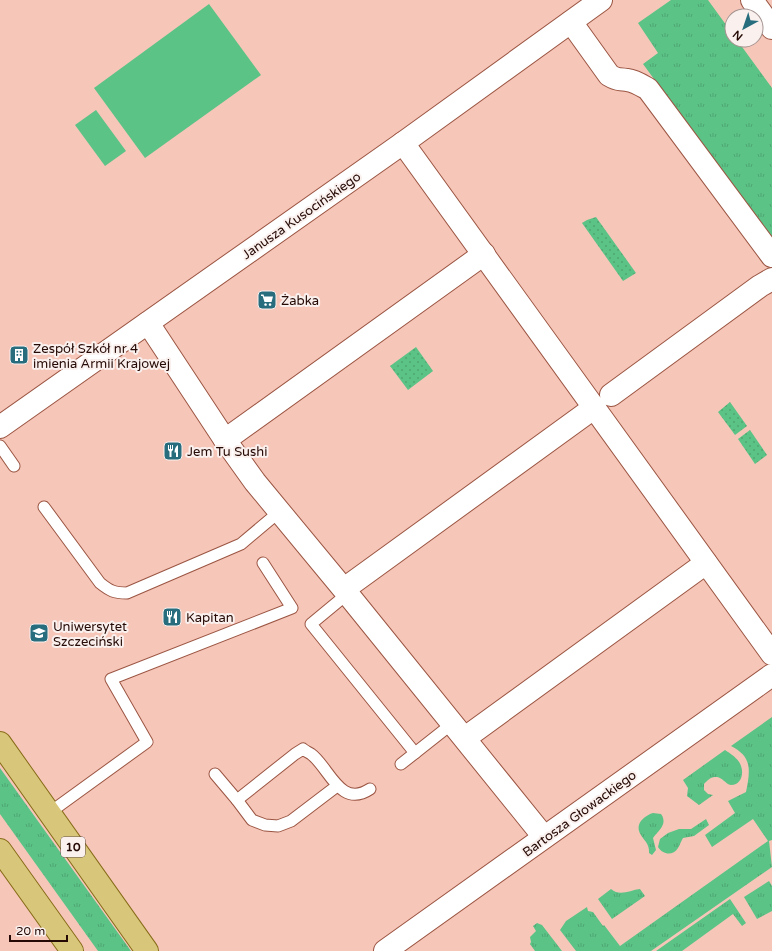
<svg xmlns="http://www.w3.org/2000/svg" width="772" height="951" viewBox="0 0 772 951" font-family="'Varela Round',sans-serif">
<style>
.grass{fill:url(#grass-tufts)}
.park{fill:url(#park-dots)}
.pitch{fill:#5bc386}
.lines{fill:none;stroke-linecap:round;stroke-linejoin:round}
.lane-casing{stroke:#9b5542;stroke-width:13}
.street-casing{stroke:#9b5542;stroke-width:24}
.primary-casing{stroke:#886c18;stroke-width:24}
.lane{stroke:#fff;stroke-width:11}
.street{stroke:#fff;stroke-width:22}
.primary{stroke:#d8c77b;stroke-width:22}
.labels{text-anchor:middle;stroke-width:4;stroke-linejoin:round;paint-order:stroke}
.shield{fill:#faf1ef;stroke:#654f4a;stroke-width:1}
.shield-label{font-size:12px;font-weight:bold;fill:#250904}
.street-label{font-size:13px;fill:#250904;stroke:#faf1ef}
.poi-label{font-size:13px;fill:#250904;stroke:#faf1ef;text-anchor:start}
</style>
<defs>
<pattern id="grass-tufts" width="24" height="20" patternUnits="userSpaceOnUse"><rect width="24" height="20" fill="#5bc386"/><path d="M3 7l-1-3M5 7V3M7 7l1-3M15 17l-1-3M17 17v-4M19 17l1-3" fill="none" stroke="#4fa672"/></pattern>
<pattern id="park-dots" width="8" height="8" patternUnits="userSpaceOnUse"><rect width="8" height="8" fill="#5bc386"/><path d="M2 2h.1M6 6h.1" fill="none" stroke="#4fa672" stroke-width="1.8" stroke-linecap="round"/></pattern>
</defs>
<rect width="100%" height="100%" fill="#f6c6b9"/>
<g class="grass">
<polygon points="671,0 708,0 732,33 732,40 737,40 772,88 772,240 643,64 658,53 638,23"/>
<path d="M772,717V840L769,841L772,867L651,951H576L560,930L566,921L587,907L588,911L593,912L603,926L604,925L620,946L768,841L753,819L712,847L705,835L735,813L728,801L746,792C750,771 753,757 731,746Z"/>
<path d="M725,750C731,754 739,759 741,766C744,774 741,785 731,785C725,784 722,776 715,777C710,777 707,781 704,784V790L708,794L713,795L699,805L687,796L688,788L683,780Z"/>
<polygon points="0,768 131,951 98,951 0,814"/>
<path d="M653,813L661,814C668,824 659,830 653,838L656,850L652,855L649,853C649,851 649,848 648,846C647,842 643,839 641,835C634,824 644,816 653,813Z"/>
<path d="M706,819L709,825L694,836L683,838C681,841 680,845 678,848C673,856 663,855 658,847L660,839L668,833L679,829H691Z"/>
<polygon points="769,881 772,886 772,911 757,919 744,897"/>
<path d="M611,889C620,897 630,890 640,889L645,896L612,919L598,899Z"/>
<polygon points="730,899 746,923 742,926 733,914 682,951 656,951"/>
<polygon points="537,923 542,925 562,951 535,951 530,944 531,942 530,937 536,931 533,926"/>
</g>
<g class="park">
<polygon points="596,217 636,273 623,281 582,223 587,220"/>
<polygon points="416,347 433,371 408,390 390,366"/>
<polygon points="730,402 747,426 735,435 718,412"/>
<polygon points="750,430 767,455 755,464 738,439"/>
</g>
<g class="pitch">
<polygon points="209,4 261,75 145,158 94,88"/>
<polygon points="96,110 126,151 105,166 75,125"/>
</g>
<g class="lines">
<g class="lane-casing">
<g id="lane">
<polyline points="0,446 14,466"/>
<path d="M44,507L100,583C110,591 114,593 127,593L241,544L279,512"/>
<polyline points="346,592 340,600 311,624 415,753"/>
<polyline points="401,764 453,723"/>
<path d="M215,774L237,800L295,754L303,749C305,751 308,752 311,754C329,767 340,809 370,789"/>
<polyline points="237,800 252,820 265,825 278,826 291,821 337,786"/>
<polyline points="49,813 147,742 111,679 292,608 263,563"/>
</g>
</g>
<g class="street-casing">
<g id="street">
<polyline points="752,0 772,28"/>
<path d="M571,22L609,75C619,81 617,78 627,80C635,81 641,85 648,89L772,256"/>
<polyline points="403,143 772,654"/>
<polyline points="148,323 225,440 255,482 346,592 544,837"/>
<polyline points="611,395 760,286 772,279"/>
<polyline points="0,427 403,143 601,0"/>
<polyline points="225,440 484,254"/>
<polyline points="346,592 351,584 595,407"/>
<polyline points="465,738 706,563"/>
<polyline points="385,951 772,675"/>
</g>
</g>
<g class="primary-casing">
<g id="primary">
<polyline points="0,743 147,951"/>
<polyline points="0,850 72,951"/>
</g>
</g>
<use href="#lane" class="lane"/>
<use href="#street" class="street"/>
<use href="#primary" class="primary"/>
</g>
<defs>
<g id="supermarket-square" transform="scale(1)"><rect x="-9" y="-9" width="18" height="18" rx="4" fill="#286d7d" stroke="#faf1ef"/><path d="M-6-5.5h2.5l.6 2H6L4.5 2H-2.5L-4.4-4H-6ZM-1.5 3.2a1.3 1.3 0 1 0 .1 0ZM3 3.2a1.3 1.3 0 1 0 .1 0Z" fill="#fff"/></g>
<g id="building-square" transform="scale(1)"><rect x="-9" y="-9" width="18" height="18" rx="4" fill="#286d7d" stroke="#faf1ef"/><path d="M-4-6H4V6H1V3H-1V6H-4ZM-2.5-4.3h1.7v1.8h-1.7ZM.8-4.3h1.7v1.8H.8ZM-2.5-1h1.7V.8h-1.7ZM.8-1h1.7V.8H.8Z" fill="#fff"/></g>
<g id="restaurant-square" transform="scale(1)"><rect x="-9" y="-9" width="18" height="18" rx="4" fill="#286d7d" stroke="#faf1ef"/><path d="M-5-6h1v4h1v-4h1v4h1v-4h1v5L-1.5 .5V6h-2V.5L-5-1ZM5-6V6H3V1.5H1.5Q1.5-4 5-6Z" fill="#fff"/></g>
<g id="university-square" transform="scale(1)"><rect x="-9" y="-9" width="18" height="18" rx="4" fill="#286d7d" stroke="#faf1ef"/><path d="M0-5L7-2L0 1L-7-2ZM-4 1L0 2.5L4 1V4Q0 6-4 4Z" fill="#fff"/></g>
</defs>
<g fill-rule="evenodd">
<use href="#supermarket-square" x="267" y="300"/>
<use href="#building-square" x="19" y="355"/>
<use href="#restaurant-square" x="173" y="451"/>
<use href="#restaurant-square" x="172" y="617"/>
<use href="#university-square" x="39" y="633"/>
</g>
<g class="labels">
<rect class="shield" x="61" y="837" width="24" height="20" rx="3"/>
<g class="shield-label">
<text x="73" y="851">10</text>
</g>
<g class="street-label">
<text transform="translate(301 215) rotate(-35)" y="5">Janusza Kusocińskiego</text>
<text transform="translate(579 813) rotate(-36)" y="5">Bartosza Głowackiego</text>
</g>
<g class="poi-label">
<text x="281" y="305">Żabka</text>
<text x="33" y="353">Zespół Szkół nr 4<tspan x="33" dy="15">imienia Armii Krajowej</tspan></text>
<text x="187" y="456">Jem Tu Sushi</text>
<text x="186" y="622">Kapitan</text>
<text x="53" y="631">Uniwersytet<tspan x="53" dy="15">Szczeciński</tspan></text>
</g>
</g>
<g transform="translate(744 28) rotate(220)"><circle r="19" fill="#faf1ef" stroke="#a59491"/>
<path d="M0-3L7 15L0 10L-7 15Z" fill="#286d7d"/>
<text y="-6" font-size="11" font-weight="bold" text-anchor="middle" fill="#250904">N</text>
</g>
<path d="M10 935v6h57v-6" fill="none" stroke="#250904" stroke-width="2"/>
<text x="16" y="935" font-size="12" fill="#250904" stroke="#faf1ef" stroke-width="3" paint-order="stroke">20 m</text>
</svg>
